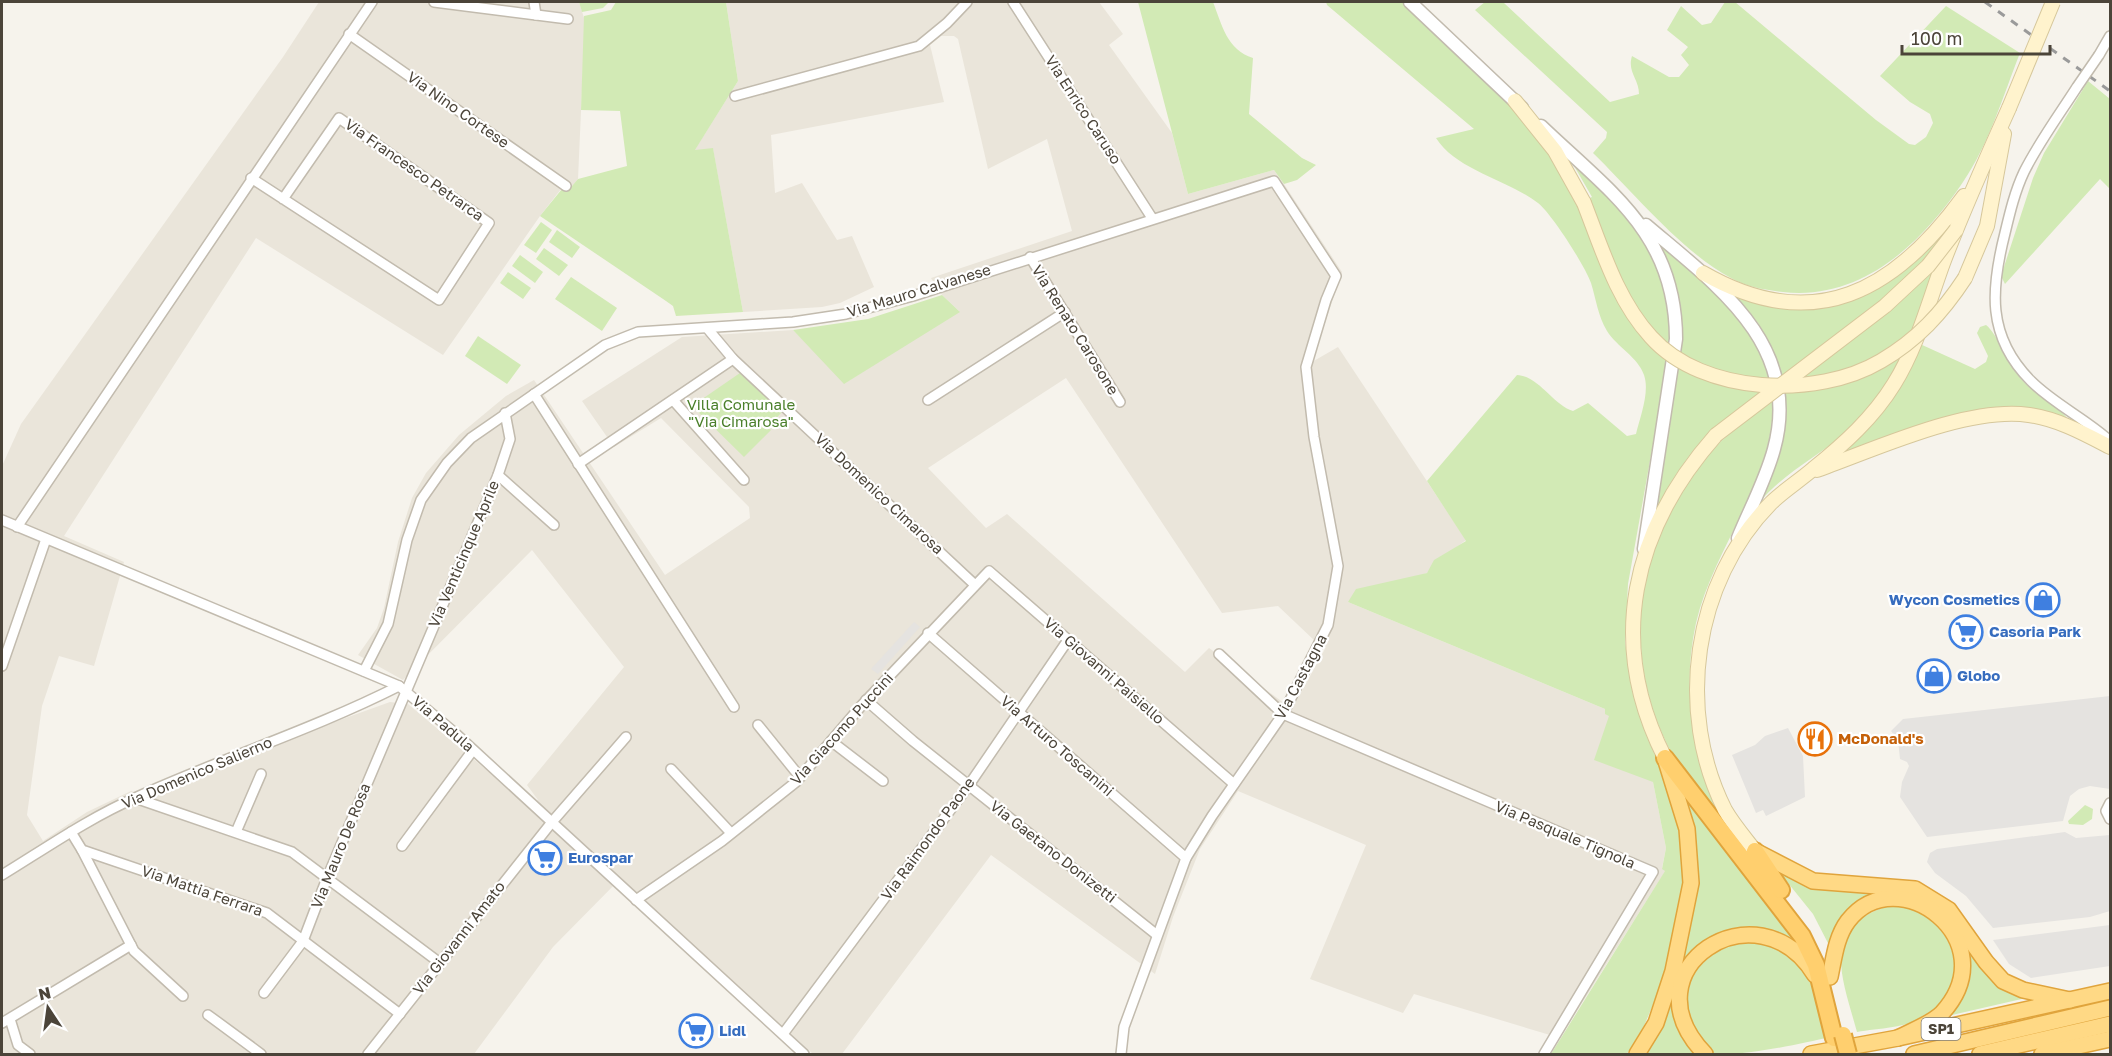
<svg xmlns="http://www.w3.org/2000/svg" width="2112" height="1056" viewBox="0 0 2112 1056" font-family="'Golos Text',sans-serif">
<style>
.residential{fill:#eae5da;fill-rule:evenodd}
.green{fill:#d2eab5}
.parking{fill:#e5e3e0}
.lines{fill:none;stroke-linecap:round;stroke-linejoin:round}
.minor-casing{stroke:#c2bbae;stroke-width:12}
.tertiary-casing{stroke:#c2bbae;stroke-width:15}
.secondary-casing{stroke:#d6c79b;stroke-width:16}
.trunk-casing{stroke:#e0a43c;stroke-width:18}
.motorway-casing{stroke:#e0a43c;stroke-width:20}
.minor{stroke:#fff;stroke-width:9}
.tertiary{stroke:#fff;stroke-width:12}
.secondary{stroke:#fff3cd;stroke-width:14}
.trunk{stroke:#ffd985;stroke-width:15}
.motorway{stroke:#ffcf6e;stroke-width:16}
.rail{stroke:#9a9a9a;stroke-width:3;stroke-dasharray:8 8;stroke-linecap:butt}
.minor-bridge-casing{stroke:#c2bbae;stroke-width:12;stroke-linecap:butt}
.secondary-bridge-casing{stroke:#d6c79b;stroke-width:16;stroke-linecap:butt}
.motorway-bridge-casing{stroke:#e0a43c;stroke-width:20;stroke-linecap:butt}
.minor-bridge{stroke:#fff;stroke-width:9}
.secondary-bridge{stroke:#fff3cd;stroke-width:14}
.motorway-bridge{stroke:#ffcf6e;stroke-width:16}
.labels{text-anchor:middle;stroke-width:4.5;stroke-linejoin:round;paint-order:stroke}
.shield{fill:#fff;stroke:#817c74;stroke-width:1.5}
.shield-label{font-size:14px;font-weight:bold;fill:#4b4439}
.street-label{font-size:15px;fill:#4b4439;stroke:#fff}
.park-label{font-size:15px;fill:#4a7f2a;stroke:#fff}
.shop-label{font-size:15px;font-weight:bold;fill:#366cbe;stroke:#fff;text-anchor:start}
.food-label{font-size:15px;font-weight:bold;fill:#c56008;stroke:#fff;text-anchor:start}
</style>
<rect width="100%" height="100%" fill="#f6f3ec"/>
<path class="residential" d="M319,2H579L585,21L578,179L567,193L561,189L540,216L443,355L256,238L64,536L124,562L94,666L59,656L42,706L27,815L43,841L87,812L131,791L150,797L301,734L390,702L408,704L521,799L538,800L527,785L624,667L532,550L403,680L358,655L377,628L384,608L398,542L412,498L426,473L459,435L506,396L534,380L665,575L750,518L749,507L661,418L614,447L582,401L682,337L793,330L845,383L959,311L942,295L931,278L1072,231L1047,139L988,169L958,39L954,36H941L930,45L944,102L771,135L775,193L802,183L837,240L852,236L874,287L840,303L822,307L743,312L713,149L694,151L738,81L726,2H1099L1123,34L1109,45L1172,133L1188,194L1274,170L1284,184L1342,272L1312,362L1338,347L1466,540L1433,565L1427,573L1348,602L1605,709L1653,782L1666,848L1662,868L1666,870L1560,1038L1414,994L1403,1013L1310,979L1366,845L1238,791L1200,849L1173,917L1155,974L991,855L842,1054H813L620,879L553,947L474,1054H2V466L21,424L283,57ZM1066,378L1222,613L1278,606L1315,641L1326,647L1292,709L1209,648L1185,672L1007,514L986,528L928,468Z"/>
<g class="green">
<polygon points="579,2 609,2 603,8 582,12"/>
<polygon points="616,2 726,2 738,81 695,150 713,148 743,312 676,316 673,306 666,301 540,216 562,189 567,192 578,179 627,166 620,111 581,110 584,16 611,10"/>
<path d="M1138,2H1213C1222,25 1227,50 1253,58L1249,114L1302,158L1316,165L1297,180L1284,184L1274,170L1188,194Z"/>
<path d="M1326,2H1405L1506,99L1542,141L1579,202L1592,197L1573,164C1638,226 1677,263 1668,360L1628,584L1625,642L1633,694L1678,813L1686,863L1679,921L1658,993L1644,1026L1627,1054H1551L1665,871L1662,869L1666,848L1653,782L1594,760L1609,716L1605,714V709L1348,602L1356,589L1427,573L1434,560L1466,541L1427,481L1517,375C1539,376 1553,405 1573,411L1588,403L1627,436L1636,434C1640,417 1650,392 1644,375C1638,357 1617,347 1607,331C1598,316 1596,299 1591,283C1585,266 1552,214 1538,203C1508,180 1456,170 1436,138L1474,129L1327,5Z"/>
<path d="M1485,2L1504,3L1610,102L1639,94C1639,79 1627,72 1632,56L1669,77H1679L1689,65L1681,55L1688,47L1667,30L1681,6L1702,25L1711,23L1725,2H1735L1876,120L1909,144L1915,145L1926,137L1933,123L1930,114L1910,102L1880,76L1946,6L2020,53C2003,96 1989,144 1963,182C1922,243 1862,301 1783,292C1765,290 1747,287 1731,278C1683,253 1633,192 1593,153L1606,138L1607,132L1475,10Z"/>
<polygon points="2088,81 2110,99 2110,189 2100,179 2005,284 2001,276 2033,178 2044,153"/>
<path d="M1953,214L1942,237L1926,259L1936,268C1915,329 1893,390 1844,434C1817,457 1781,475 1759,503L1781,438L1769,345L1758,323L1730,291L1761,301L1866,289Z"/>
<polygon points="541,222 552,230 536,253 524,245"/>
<polygon points="557,230 580,247 572,258 549,242"/>
<path d="M1665,245C1697,276 1736,305 1757,345C1809,443 1717,531 1696,623C1681,690 1693,761 1724,821C1704,796 1679,770 1665,740C1615,636 1644,508 1730,433L1721,423C1692,448 1669,480 1655,516L1666,439L1673,280L1661,250Z"/>
<polygon points="544,248 568,265 559,276 536,259"/>
<polygon points="520,255 543,272 535,283 512,266"/>
<polygon points="508,272 531,288 523,299 500,283"/>
<polygon points="571,277 617,308 602,331 555,299"/>
<polygon points="942,295 960,312 844,384 793,330 868,319"/>
<path d="M1986,325C1997,333 2010,367 2023,381C2035,395 2055,403 2067,418C1989,387 1910,430 1836,456L1920,344L1975,369L1986,362L1988,356L1977,333L1980,327Z"/>
<polygon points="478,336 521,365 507,384 465,356"/>
<polygon points="740,373 782,412 768,427 771,430 744,457 692,406"/>
<path d="M1680,784L1798,945C1765,927 1730,921 1698,946C1691,952 1681,963 1680,972C1678,985 1694,1039 1697,1054H1642L1686,938Z"/>
<polygon points="2085,805 2093,809 2092,819 2083,825 2069,824 2068,821"/>
<polygon points="1780,873 1784,873 1890,891 1830,947 1813,914"/>
<path d="M1896,904C1905,907 1919,908 1927,913C1932,916 1936,923 1939,928C1963,956 1961,994 1928,1015C1909,1028 1879,1028 1857,1032C1841,974 1818,923 1896,904Z"/>
<polygon points="1959,932 2026,998 1952,1015 1948,1013"/>
<path d="M1732,943H1771L1811,973L1830,1037C1801,1044 1744,1056 1716,1054C1707,1052 1702,1042 1697,1034C1670,991 1693,964 1732,943Z"/>
</g>
<g class="parking">
<polygon points="914,622 920,627 878,674 871,669"/>
<polygon points="2110,696 2110,789 2090,786 2079,789 2070,796 2063,821 1927,837 1900,797 1902,782 1909,766 1907,762 1900,759 1898,740 1891,731 1903,719"/>
<polygon points="1788,728 1803,756 1805,797 1766,816 1763,810 1756,813 1732,755 1755,745 1765,736"/>
<polygon points="2065,832 2076,838 2110,835 2110,911 2090,917 1993,928 1966,896 1935,873 1927,862 1930,853 1937,849"/>
<polygon points="2110,925 2110,966 2031,978 2009,964 1993,940"/>
</g>
<g class="lines">
<g class="minor-casing">
<g id="minor">
<polyline points="434,2 568,19"/>
<polyline points="534,2 536,15"/>
<polyline points="1013,2 1152,218"/>
<polyline points="349,34 566,186"/>
<polyline points="2099,55 2110,36"/>
<path d="M2077,87C2059,115 2039,142 2024,172C2015,191 2010,212 2005,233C1991,288 1986,336 2031,381C2054,404 2086,419 2110,441"/>
<polyline points="735,96 919,46 947,23 967,2"/>
<polyline points="251,178 439,300 489,223 339,118 283,199"/>
<polyline points="1030,257 1120,402"/>
<polyline points="707,328 733,359 974,584"/>
<polyline points="534,394 734,707"/>
<polyline points="673,400 744,480"/>
<polyline points="928,400 1065,312"/>
<polyline points="578,464 733,359"/>
<polyline points="498,475 554,525"/>
<polyline points="2,520 399,686 455,733 804,1054"/>
<polyline points="17,527 372,2"/>
<polyline points="928,633 1186,858"/>
<polyline points="1219,654 1283,714 1653,872 1544,1054"/>
<polyline points="2,666 46,539"/>
<polyline points="364,671 388,624 407,540 421,500 447,463 471,438 605,345 638,332 793,322 846,314 913,296 1274,181 1336,276 1326,300 1306,367 1314,437 1338,566 1328,625 1283,714 1212,816 1186,858 1124,1027 1121,1054"/>
<polyline points="866,700 913,741 1157,935"/>
<polyline points="758,725 800,777"/>
<polyline points="831,741 883,781"/>
<polyline points="671,769 731,833"/>
<polyline points="135,798 292,852 440,963"/>
<polyline points="2110,803 2106,811 2110,819"/>
<polyline points="71,832 82,850 267,913 400,1014"/>
<polyline points="236,832 261,774"/>
<polyline points="402,846 473,750"/>
<polyline points="82,850 134,951 183,996"/>
<path d="M2,875C46,848 89,818 137,797C223,758 314,729 399,686"/>
<polyline points="636,900 722,841 796,782 862,705 989,571 1234,784"/>
<polyline points="264,993 303,941 327,878 498,475 510,439 505,413"/>
<polyline points="208,1015 261,1054"/>
<polyline points="10,1019 18,1045 30,1054"/>
<polyline points="2,1023 131,945"/>
<polyline points="783,1034 969,785 1068,640"/>
<polyline points="368,1054 552,822 626,737"/>
</g>
</g>
<g class="tertiary-casing">
<g id="tertiary">
<polyline points="1410,2 1522,108"/>
<path d="M1541,126C1610,192 1676,234 1676,339L1644,549"/>
<path d="M1646,225C1714,283 1803,344 1774,449C1766,479 1750,509 1738,538"/>
</g>
</g>
<g class="secondary-casing">
<g id="secondary">
<polyline points="1515,101 1555,151 1584,203"/>
<path d="M1703,273C1814,337 1895,291 1964,196"/>
<polyline points="1965,278 1987,226 2004,134"/>
<path d="M1817,470C1876,449 1968,406 2029,415C2058,419 2085,434 2110,447"/>
<path d="M1665,758C1606,643 1632,530 1716,435"/>
<path d="M1755,851C1745,838 1733,824 1725,810C1675,711 1693,582 1771,503C1783,491 1799,481 1813,469C1844,444 1873,418 1894,384C1917,347 1928,304 1943,263C1963,210 1986,159 2009,108"/>
</g>
</g>
<g class="trunk-casing">
<g id="trunk">
<polyline points="1755,851 1813,881 1915,889 1949,910 1986,962 2003,981 2023,990 2070,1000"/>
<path d="M1830,977C1834,958 1836,937 1848,921C1898,857 2008,941 1942,1013C1931,1024 1911,1031 1898,1038"/>
<polyline points="1637,1054 1656,1023 1673,971 1691,883 1687,829 1666,761"/>
<path d="M1705,1054C1623,969 1758,882 1815,975"/>
<polyline points="1811,1054 1898,1038 2110,991"/>
<polyline points="1914,1054 2110,1008"/>
<polyline points="1980,1054 2110,1024"/>
<polyline points="2042,1054 2110,1039"/>
</g>
</g>
<g class="motorway-casing">
<g id="motorway">
<polyline points="1665,758 1802,936 1816,965 1834,1038"/>
<polyline points="1755,851 1781,890"/>
</g>
</g>
<use href="#minor" class="minor"/>
<use href="#tertiary" class="tertiary"/>
<use href="#secondary" class="secondary"/>
<use href="#trunk" class="trunk"/>
<use href="#motorway" class="motorway"/>
<polyline class="rail" points="1985,2 2110,91"/>
<g class="minor-bridge-casing">
<polyline id="minor-bridge" points="2077,87 2099,55"/>
</g>
<g class="secondary-bridge-casing">
<g id="secondary-bridge">
<polyline points="2009,108 2053,2"/>
<path d="M1584,203C1602,249 1617,300 1651,337C1703,395 1817,399 1881,361C1917,340 1942,313 1965,278"/>
<polyline points="1716,435 1885,306 1928,266 1956,230"/>
</g>
</g>
<g class="motorway-bridge-casing">
<polyline id="motorway-bridge" points="1843,1035 1848,1054"/>
</g>
<use href="#minor-bridge" class="minor-bridge"/>
<use href="#secondary-bridge" class="secondary-bridge"/>
<use href="#motorway-bridge" class="motorway-bridge"/>
</g>
<defs>
<g id="shop-ring" transform="scale(1.725)"><circle r="9.5" fill="#fff" stroke="#3f7fe0" stroke-width="1.5"/><path d="M-5-2.5h2.3a2.7 3.5 0 0 1 5.4 0H5L5.5 6h-11ZM-1.5-2.5h3a1.5 2.3 0 0 0-3 0Z" fill="#3f7fe0"/></g>
<g id="supermarket-ring" transform="scale(1.725)"><circle r="9.5" fill="#fff" stroke="#3f7fe0" stroke-width="1.5"/><path d="M-6-5.5h2.5l.6 2H6L4.5 2H-2.5L-4.4-4H-6ZM-1.5 3.2a1.3 1.3 0 1 0 .1 0ZM3 3.2a1.3 1.3 0 1 0 .1 0Z" fill="#3f7fe0"/></g>
<g id="restaurant-ring" transform="scale(1.725)"><circle r="9.5" fill="#fff" stroke="#e8710a" stroke-width="1.5"/><path d="M-5-6h1v4h1v-4h1v4h1v-4h1v5L-1.5 .5V6h-2V.5L-5-1ZM5-6V6H3V1.5H1.5Q1.5-4 5-6Z" fill="#e8710a"/></g>
</defs>
<g fill-rule="evenodd">
<use href="#shop-ring" x="2043" y="600"/>
<use href="#supermarket-ring" x="1966" y="632"/>
<use href="#shop-ring" x="1934" y="676"/>
<use href="#restaurant-ring" x="1815" y="739"/>
<use href="#supermarket-ring" x="545" y="858"/>
<use href="#supermarket-ring" x="696" y="1031"/>
</g>
<g class="labels">
<rect class="shield" x="1921.5" y="1018" width="39" height="22" rx="4.5"/>
<g class="shield-label">
<text x="1941" y="1034">SP1</text>
</g>
<g class="street-label">
<text transform="translate(458 110) rotate(35)" y="5">Via Nino Cortese</text>
<text transform="translate(1083 110) rotate(57)" y="5">Via Enrico Caruso</text>
<text transform="translate(414 170) rotate(35)" y="5">Via Francesco Petrarca</text>
<text transform="translate(919 291) rotate(-17)" y="5">Via Mauro Calvanese</text>
<text transform="translate(1075 330) rotate(58)" y="5">Via Renato Carosone</text>
<text transform="translate(879 494) rotate(43)" y="5">Via Domenico Cimarosa</text>
<text transform="translate(464 554) rotate(-67)" y="5">Via Venticinque Aprile</text>
<text transform="translate(1104 671) rotate(41)" y="5">Via Giovanni Paisiello</text>
<text transform="translate(1301 677) rotate(-62)" y="5">Via Castagna</text>
<text transform="translate(443 724) rotate(41)" y="5">Via Padula</text>
<text transform="translate(842 729) rotate(-48)" y="5">Via Giacomo Puccini</text>
<text transform="translate(1057 746) rotate(41)" y="5">Via Arturo Toscanini</text>
<text transform="translate(197 773) rotate(-23)" y="5">Via Domenico Salierno</text>
<text transform="translate(1565 835) rotate(23)" y="5">Via Pasquale Tignola</text>
<text transform="translate(928 839) rotate(-54)" y="5">Via Raimondo Paone</text>
<text transform="translate(341 846) rotate(-68)" y="5">Via Mauro De Rosa</text>
<text transform="translate(1053 852) rotate(38)" y="5">Via Gaetano Donizetti</text>
<text transform="translate(202 891) rotate(19)" y="5">Via Mattia Ferrara</text>
<text transform="translate(459 938) rotate(-52)" y="5">Via Giovanni Amato</text>
</g>
<g class="park-label">
<text x="741" y="410">Villa Comunale<tspan x="741" dy="17">"Via Cimarosa"</tspan></text>
</g>
<g class="shop-label">
<text x="2020" y="605" text-anchor="end">Wycon Cosmetics</text>
<text x="1989" y="637">Casoria Park</text>
<text x="1957" y="681">Globo</text>
<text x="568" y="863">Eurospar</text>
<text x="719" y="1036">Lidl</text>
</g>
<g class="food-label">
<text x="1838" y="744">McDonald's</text>
</g>
</g>
<rect width="2112" height="1056" fill="none" stroke="#4b4439" stroke-width="6"/>
<g transform="translate(48 1008) rotate(347)" stroke="#ffffff" stroke-width="4.5" paint-order="stroke">
<path d="M0-4.5L10 22L0 15L-10 22Z" fill="#4b4439"/>
<text y="-9" font-size="16" font-weight="bold" text-anchor="middle" fill="#4b4439">N</text>
</g>
<path d="M1902 45v9h148v-9" fill="none" stroke="#4b4439" stroke-width="3"/>
<text x="1911" y="45" font-size="18" fill="#4b4439" stroke="#ffffff" stroke-width="4.5" paint-order="stroke">100 m</text>
</svg>
